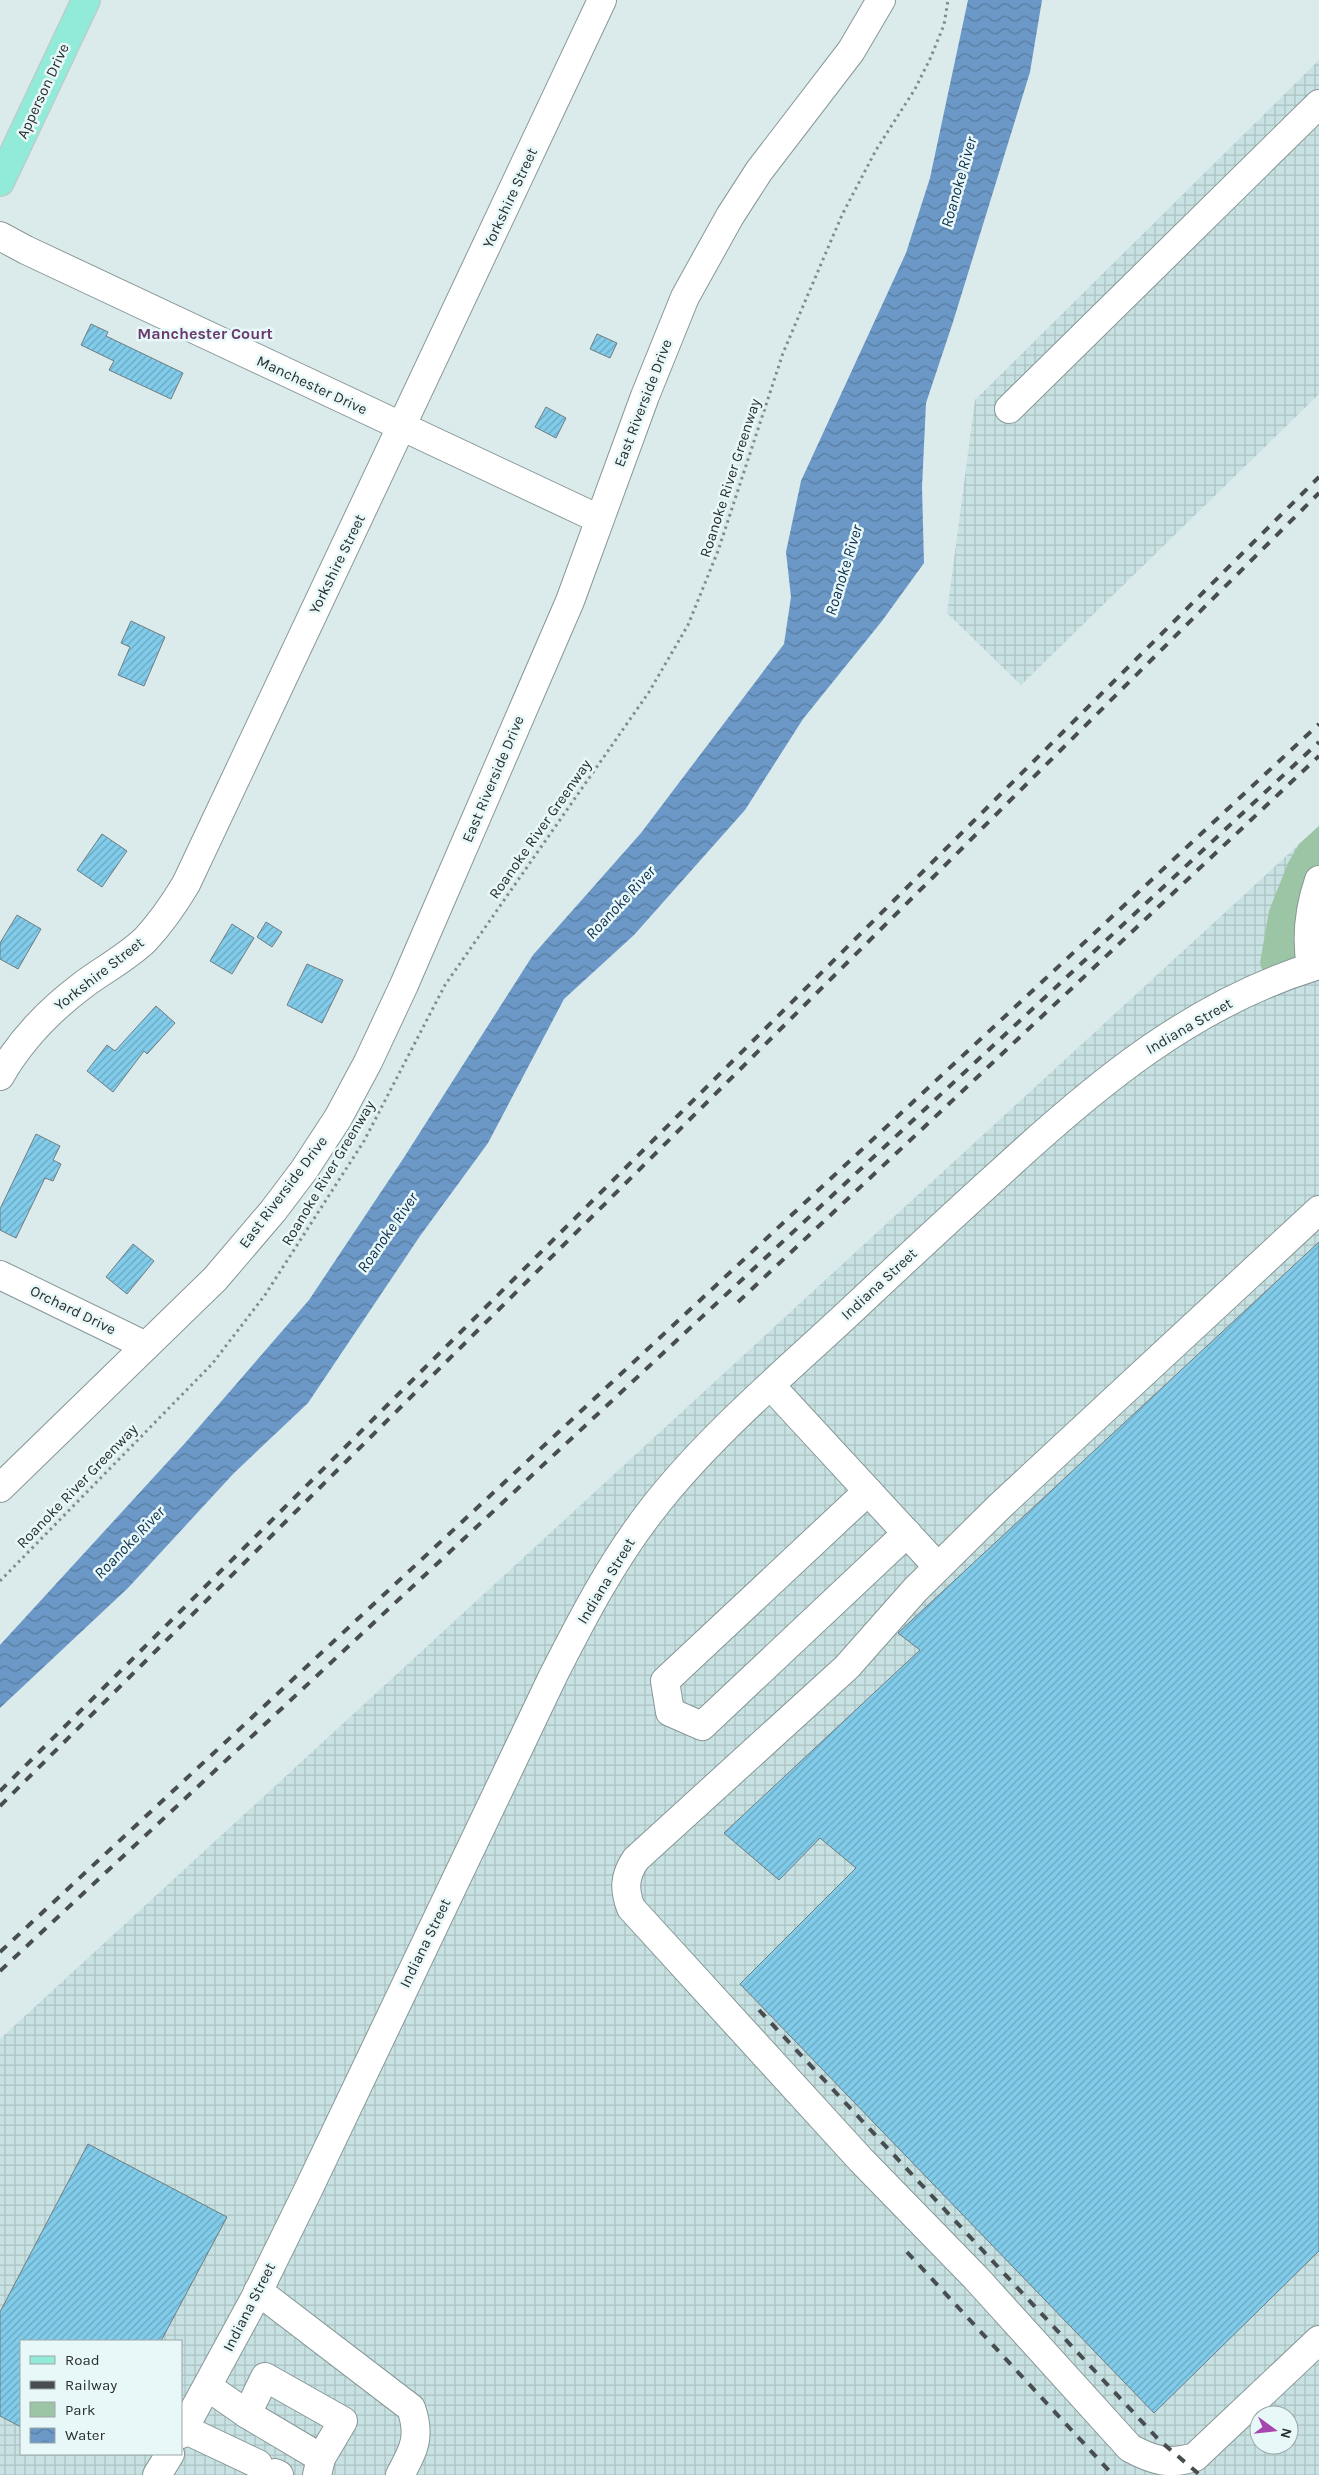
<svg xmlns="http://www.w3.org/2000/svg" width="1319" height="2475" viewBox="0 0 1319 2475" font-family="Karla,sans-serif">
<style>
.industrial{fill:url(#industrial-grid);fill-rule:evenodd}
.park{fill:#9cc5a5}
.water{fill:url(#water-waves)}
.building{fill:url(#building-hatch);stroke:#707c81}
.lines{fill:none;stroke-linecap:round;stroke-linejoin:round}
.minor-casing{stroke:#889797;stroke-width:30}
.major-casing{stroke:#c3c4c5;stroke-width:30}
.path{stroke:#828c8d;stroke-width:3;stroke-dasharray:2.5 4;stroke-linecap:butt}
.minor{stroke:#fff;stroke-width:28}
.major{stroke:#91ebd8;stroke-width:28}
.rail{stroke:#484e4f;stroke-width:4;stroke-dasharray:9 9;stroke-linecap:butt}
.labels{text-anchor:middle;stroke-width:5;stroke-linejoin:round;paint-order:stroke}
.street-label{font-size:15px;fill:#292e2f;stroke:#e8f8f8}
.water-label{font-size:16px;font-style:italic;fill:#0c2d4d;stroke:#e8f8f8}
.neighbourhood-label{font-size:16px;font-weight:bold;fill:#69396d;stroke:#e8f8f8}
</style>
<defs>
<pattern id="industrial-grid" width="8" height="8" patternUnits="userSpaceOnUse" patternTransform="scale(1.25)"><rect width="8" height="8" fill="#c8e1e2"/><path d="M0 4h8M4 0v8" fill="none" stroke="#acc1c2"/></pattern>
<pattern id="water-waves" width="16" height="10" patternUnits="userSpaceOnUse" patternTransform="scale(1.25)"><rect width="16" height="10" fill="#6b98c6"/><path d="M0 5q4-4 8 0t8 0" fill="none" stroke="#587ca1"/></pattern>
<pattern id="building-hatch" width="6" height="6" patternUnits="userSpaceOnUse" patternTransform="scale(1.25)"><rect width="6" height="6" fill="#81ccea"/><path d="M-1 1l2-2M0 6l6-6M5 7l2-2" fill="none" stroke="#6aa6be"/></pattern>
</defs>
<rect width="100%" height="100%" fill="#dbeaeb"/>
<g class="industrial">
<polygon points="1319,60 1319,394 1021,685 947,613 975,400"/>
<path d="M1319,826V2475H0V2039ZM21,2341H181V2454H21ZM1259,2415H1289V2445H1259Z"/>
</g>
<polygon class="park" points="1319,826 1319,965 1267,985 1260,963 1269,911 1288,863 1299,844"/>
<polygon class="water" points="968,0 1042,0 1030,72 953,322 926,403 922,487 924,563 882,621 803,719 745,810 634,935 564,999 488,1143 420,1236 308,1403 234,1473 128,1588 0,1708 0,1645 186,1442 309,1300 403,1159 533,955 641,833 784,644 791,597 786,552 801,481 906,253 930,178"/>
<g class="building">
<polygon points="91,324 108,332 106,336 183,373 171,399 109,370 114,361 81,345"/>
<polygon points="597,334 617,343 610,358 590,349"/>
<polygon points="546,407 566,418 556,438 535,427"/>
<polygon points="131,621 165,637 144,686 118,675 130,647 121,643"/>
<polygon points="102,834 127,851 102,887 77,870"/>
<polygon points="17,915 41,929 18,969 0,959 0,943"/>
<polygon points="266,922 282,932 272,947 257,937"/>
<polygon points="232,924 254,938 232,974 210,961"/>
<polygon points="307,964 343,980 322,1023 287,1005"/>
<polygon points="156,1006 175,1023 147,1054 144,1051 113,1092 87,1071 107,1045 115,1051"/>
<polygon points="36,1134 60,1146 53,1160 61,1164 53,1181 45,1178 16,1238 0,1230 0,1209"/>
<polygon points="1319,1242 1319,2251 1154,2413 740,1984 856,1868 820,1838 779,1880 724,1833 920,1650 898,1633"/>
<polygon points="133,1244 154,1261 127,1294 106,1277"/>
<polygon points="88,2144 227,2217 161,2341 21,2341 21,2427 0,2416 0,2312"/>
</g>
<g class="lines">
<g class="minor-casing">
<g id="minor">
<polyline points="0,236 26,250 599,519"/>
<polyline points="1009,409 1319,104"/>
<path d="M1311,967C1306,938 1309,909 1319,880"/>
<path d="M0,1076C20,1041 51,1009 83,985C103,970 126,958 145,940C161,923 174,904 186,884L602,0"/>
<path d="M1319,1210L1000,1506L915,1590L847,1667L636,1859C624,1876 624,1890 631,1908L861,2160L976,2278L1130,2448C1154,2461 1169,2465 1195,2457L1319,2340"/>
<polyline points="0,1275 146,1346"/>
<polyline points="771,1386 938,1567"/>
<polyline points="0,1488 215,1279 273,1211 304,1170 338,1118 368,1062 404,985 570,601 645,396 685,297 730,216 759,171 851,51 881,0"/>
<polyline points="868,1491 665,1681 670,1712 702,1726 907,1533"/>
<path d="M258,2291L411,2408C421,2436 414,2450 400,2475"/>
<polyline points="208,2387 247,2414 265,2377 343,2421 321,2458 317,2475"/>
<polyline points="247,2414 321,2458"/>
<polyline points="184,2429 258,2464"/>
<path d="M181,2434L255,2298L309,2188L553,1676C583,1617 613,1559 654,1507C711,1434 787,1371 855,1307C903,1262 951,1217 1000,1173C1094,1086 1194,1002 1319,965"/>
<polyline points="275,2473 279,2475"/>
<polyline points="157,2475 170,2454"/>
</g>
</g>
<g class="major-casing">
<polyline id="major" points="0,182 86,0"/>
</g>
<polyline class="path" points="0,1581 212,1364 265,1295 364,1141 445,985 649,692 688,625 718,551 783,353 842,215 876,150 915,89 930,59 944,25 948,0"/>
<use href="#minor" class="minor"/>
<use href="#major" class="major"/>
<g class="rail">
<polyline points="738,1302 1319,756"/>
<polyline points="0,1791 1319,477"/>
<polyline points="0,1806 1319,493"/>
<polyline points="0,1952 1319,724"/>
<polyline points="0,1971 1319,742"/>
<polyline points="759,2010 1159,2440 1200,2475"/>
<polyline points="907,2252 1113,2475"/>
</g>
</g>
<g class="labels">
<g class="street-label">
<text transform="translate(43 91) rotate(-65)" y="5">Apperson Drive</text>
<text transform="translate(510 198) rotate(-65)" y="5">Yorkshire Street</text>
<text transform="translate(312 385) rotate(25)" y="5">Manchester Drive</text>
<text transform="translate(643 403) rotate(-69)" y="5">East Riverside Drive</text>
<text transform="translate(730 478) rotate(-72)" y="5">Roanoke River Greenway</text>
<text transform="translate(337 564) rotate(-64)" y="5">Yorkshire Street</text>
<text transform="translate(493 779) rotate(-67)" y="5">East Riverside Drive</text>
<text transform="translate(540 829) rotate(-55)" y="5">Roanoke River Greenway</text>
<text transform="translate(99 974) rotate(-38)" y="5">Yorkshire Street</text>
<text transform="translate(1189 1026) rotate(-30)" y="5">Indiana Street</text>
<text transform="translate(328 1173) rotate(-59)" y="5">Roanoke River Greenway</text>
<text transform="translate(283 1192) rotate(-53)" y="5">East Riverside Drive</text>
<text transform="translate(879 1284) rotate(-43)" y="5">Indiana Street</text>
<text transform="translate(73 1310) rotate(26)" y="5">Orchard Drive</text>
<text transform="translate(77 1486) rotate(-46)" y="5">Roanoke River Greenway</text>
<text transform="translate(606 1581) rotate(-59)" y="5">Indiana Street</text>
<text transform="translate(425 1943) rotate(-64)" y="5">Indiana Street</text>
<text transform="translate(249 2307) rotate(-63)" y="5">Indiana Street</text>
</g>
<g class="water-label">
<text transform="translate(958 182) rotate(-74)" y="6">Roanoke River</text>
<text transform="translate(843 570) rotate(-73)" y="6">Roanoke River</text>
<text transform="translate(620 902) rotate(-47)" y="6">Roanoke River</text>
<text transform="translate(387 1232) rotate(-55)" y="6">Roanoke River</text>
<text transform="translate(129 1542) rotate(-46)" y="6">Roanoke River</text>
</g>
<g class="neighbourhood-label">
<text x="205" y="339">Manchester Court</text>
</g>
</g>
<rect x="20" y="2340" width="162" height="115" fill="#e8f8f8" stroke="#9ca7a8"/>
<rect x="30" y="2356" width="25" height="8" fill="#91ebd8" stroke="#9ca7a8"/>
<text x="65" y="2365" font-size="15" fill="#292e2f">Road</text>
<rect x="30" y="2381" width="25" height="8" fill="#484e4f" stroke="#9ca7a8"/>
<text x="65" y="2390" font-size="15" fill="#292e2f">Railway</text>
<rect x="30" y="2402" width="25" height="15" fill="#9cc5a5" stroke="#9ca7a8"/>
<text x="65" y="2415" font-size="15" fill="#292e2f">Park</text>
<rect x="30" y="2428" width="25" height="15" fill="url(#water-waves)" stroke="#9ca7a8"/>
<text x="65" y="2440" font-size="15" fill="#292e2f">Water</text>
<g transform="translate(1274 2430) rotate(105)"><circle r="24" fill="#e8f8f8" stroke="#9ca7a8"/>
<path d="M0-4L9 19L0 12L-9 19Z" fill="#a746ae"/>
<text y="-8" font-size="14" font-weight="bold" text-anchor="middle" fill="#292e2f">N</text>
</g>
</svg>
